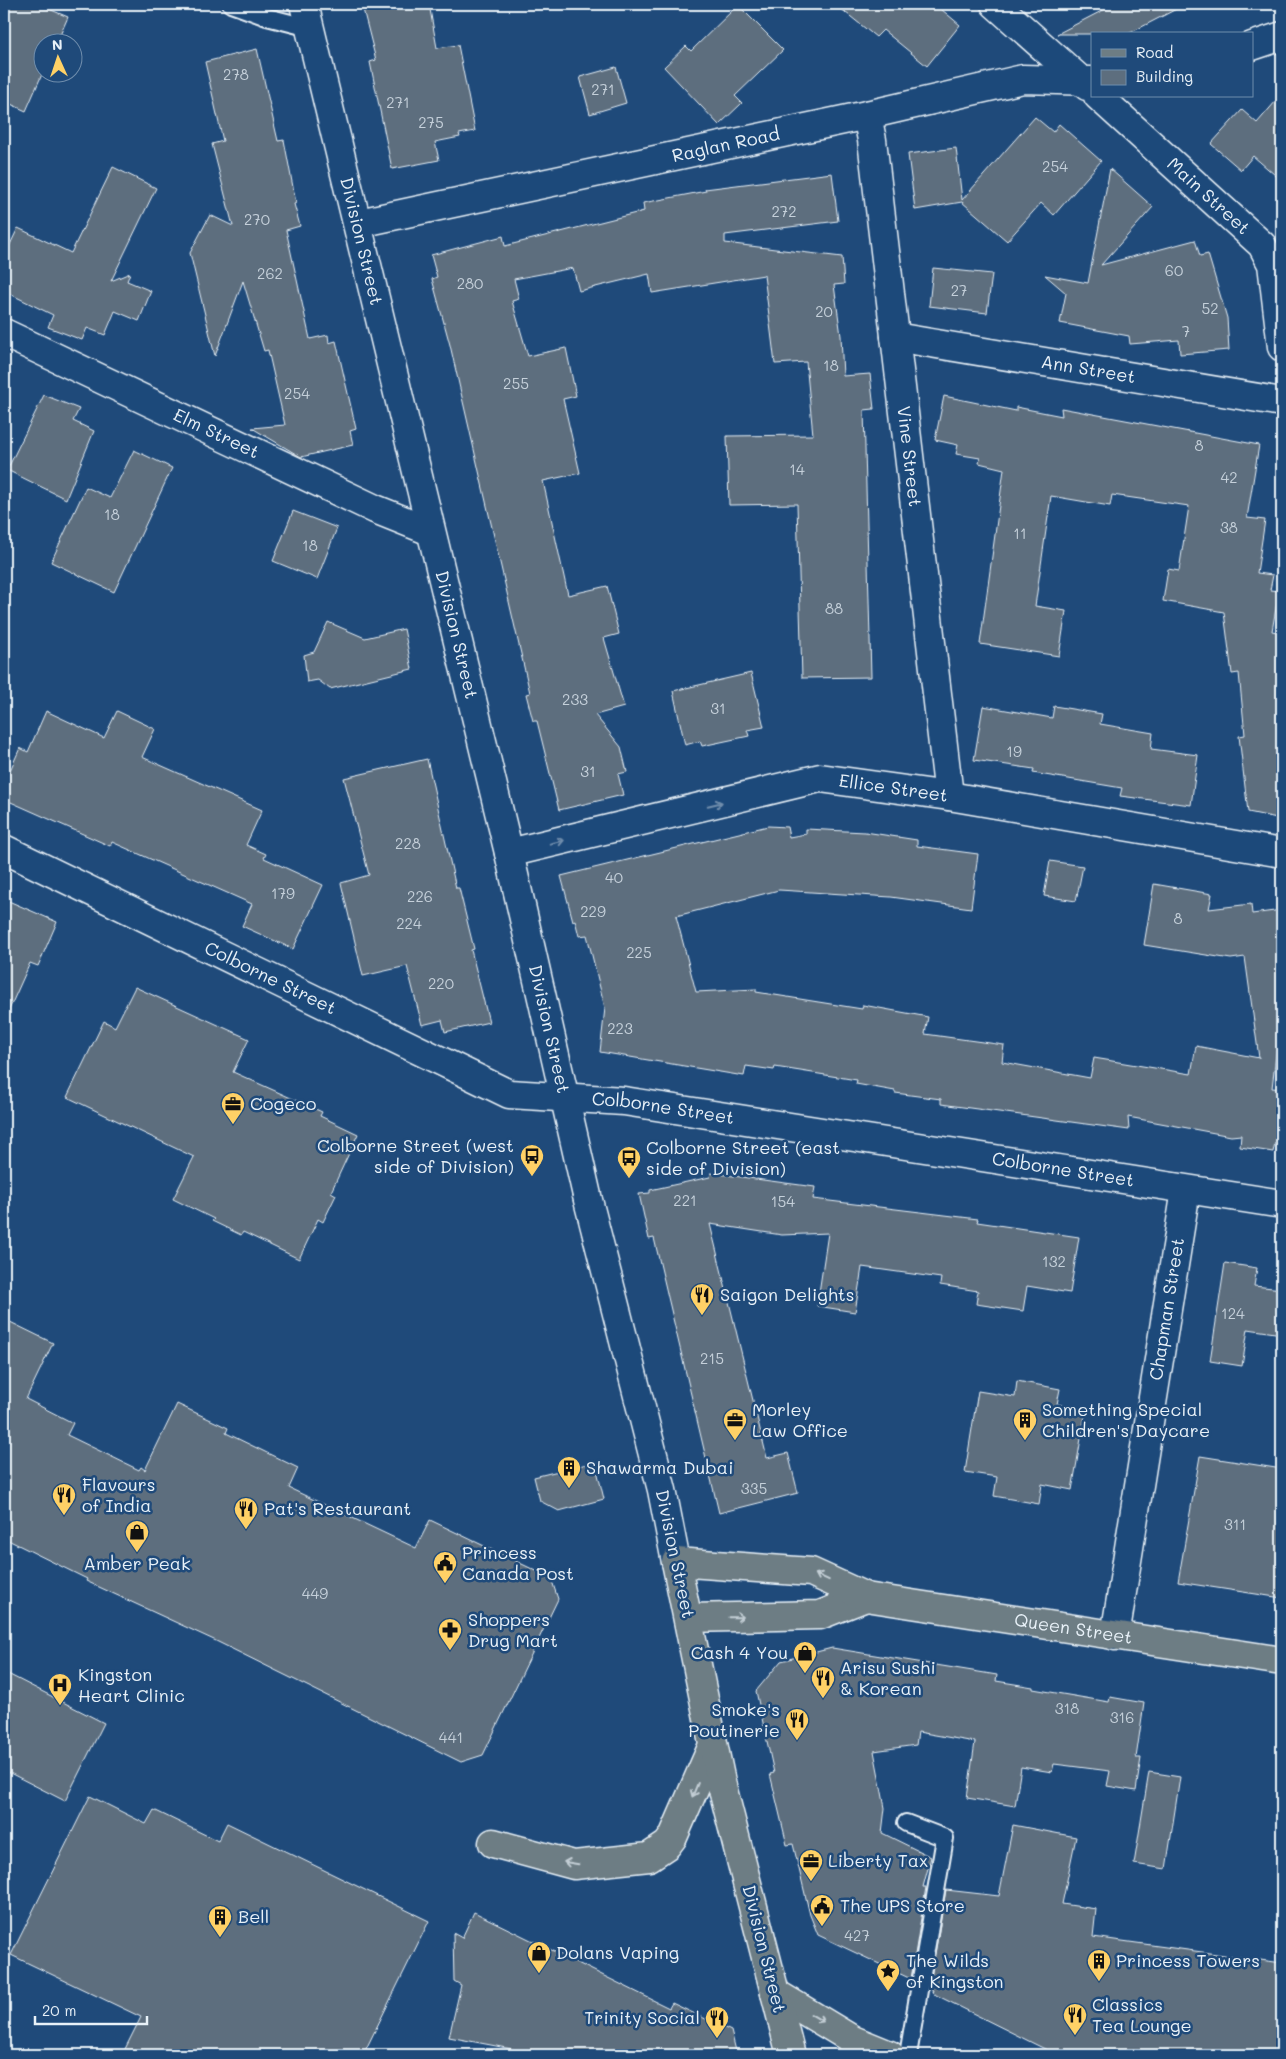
<svg xmlns="http://www.w3.org/2000/svg" width="1286" height="2059" viewBox="0 0 1286 2059" font-family="Mali,sans-serif">
<style>
.building{fill:#5d6e7e;stroke:#e8f1f8}
.lines{fill:none;stroke-linecap:round;stroke-linejoin:round}
.service-casing{stroke:#e8f1f8;stroke-width:20}
.minor-casing{stroke:#e8f1f8;stroke-width:31}
.secondary-casing{stroke:#e8f1f8;stroke-width:31}
.primary-casing{stroke:#e8f1f8;stroke-width:31}
.service{stroke:#1f4a7a;stroke-width:16}
.minor{stroke:#1f4a7a;stroke-width:28}
.secondary{stroke:#1f4a7a;stroke-width:28}
.primary{stroke:#6d7d84;stroke-width:28}
.oneway{stroke:#6f8dac}
.oneway2{stroke:#c3ced5}
.labels{text-anchor:middle;stroke-width:5;stroke-linejoin:round;paint-order:stroke}
.number-label{font-size:15px;fill:#c5d0da}
.street-label{font-size:18px;fill:#e8f1f8;stroke:#1f4a7a}
.poi-label{font-size:18px;fill:#e8f1f8;stroke:#1f4a7a;text-anchor:start}
</style>
<rect width="100%" height="100%" fill="#1f4a7a"/>
<filter id="ink" filterUnits="userSpaceOnUse"><feTurbulence type="fractalNoise" baseFrequency=".02" numOctaves="2"/><feDisplacementMap in="SourceGraphic" scale="10" xChannelSelector="R" yChannelSelector="G"/><feConvolveMatrix kernelMatrix="1 2 1 2 8 2 1 2 1" color-interpolation-filters="sRGB"/></filter>
<g filter="url(#ink)">
<g class="building">
<polygon points="4,4 37,4 68,17 57,42 42,42 43,72 26,111 4,101"/>
<polygon points="381,4 429,4 437,48 458,45 475,131 459,134 460,137 435,142 439,160 392,169 370,62 376,60 363,9"/>
<polygon points="835,4 935,4 960,25 927,66 883,30 876,37"/>
<polygon points="1115,4 1186,4 1128,34 1057,34"/>
<polygon points="738,5 783,50 735,96 742,103 719,125 664,67 686,46 691,51"/>
<polygon points="257,49 278,141 284,140 296,203 294,204 300,226 286,230 310,339 328,335 329,343 336,341 356,429 350,431 353,445 301,457 252,428 285,425 268,350 264,351 243,281 215,356 190,253 210,215 233,226 212,144 223,141 205,62"/>
<polygon points="616,67 626,103 590,114 580,77"/>
<polygon points="1282,94 1282,181 1253,156 1241,170 1211,144 1242,110 1257,123"/>
<polygon points="1035,117 1053,132 1059,124 1101,161 1054,215 1041,203 1007,241 962,202 915,210 908,154 956,148 962,200"/>
<polygon points="113,167 156,188 111,281 130,273 127,281 151,291 139,321 115,311 105,335 87,328 82,340 48,327 53,315 4,291 4,257 18,228 71,253"/>
<polygon points="1110,169 1153,207 1101,265 1195,240 1200,256 1208,254 1227,318 1229,350 1180,354 1179,340 1130,344 1129,336 1060,323 1066,293 1045,275 1088,283"/>
<polygon points="832,173 838,221 725,235 725,243 842,257 844,284 834,285 841,336 843,376 870,374 874,409 864,410 871,677 802,678 797,504 729,505 727,436 813,435 806,362 775,364 764,275 652,293 649,274 579,291 573,268 514,279 519,299 512,301 528,356 566,348 576,396 563,399 580,473 543,481 568,595 607,586 619,634 604,638 624,707 595,715 621,747 627,772 618,774 623,795 559,810 537,721 533,721 526,694 530,693 450,345 432,279 437,277 431,255 503,236 505,246 644,211 643,203 706,191 705,189"/>
<polygon points="933,268 992,274 987,313 929,306"/>
<polygon points="44,395 79,409 73,421 94,431 66,499 7,470"/>
<polygon points="944,396 1016,411 1016,407 1062,416 1061,408 1259,445 1247,518 1265,520 1257,573 1273,575 1270,590 1279,591 1272,631 1282,633 1282,819 1248,812 1239,736 1245,735 1239,673 1232,674 1224,612 1163,601 1168,569 1179,571 1189,506 1112,495 1110,506 1051,496 1035,606 1066,611 1059,656 980,644 1004,469 979,463 980,458 956,454 958,445 935,440"/>
<polygon points="134,450 172,468 114,592 51,562 86,487 110,498"/>
<polygon points="293,511 337,528 317,579 273,561"/>
<polygon points="328,622 365,638 404,629 412,669 330,689 318,680 307,682 304,655 314,652"/>
<polygon points="751,673 764,727 747,730 749,736 702,746 700,741 685,745 673,691"/>
<polygon points="983,706 1052,718 1054,706 1102,714 1100,724 1153,733 1151,749 1198,755 1191,805 1120,796 1122,788 1033,773 1034,769 974,760"/>
<polygon points="46,711 104,738 117,711 155,729 142,757 262,810 246,845 266,854 264,858 323,885 293,949 242,926 252,904 112,842 110,846 4,799 4,784 20,748 28,752"/>
<polygon points="427,759 456,888 459,888 474,949 471,950 489,1022 445,1032 442,1020 422,1025 407,966 363,976 341,883 369,875 344,778"/>
<polygon points="768,826 787,827 789,837 806,834 806,829 865,832 917,840 917,846 978,854 971,908 891,897 779,890 676,916 696,992 756,989 756,992 862,1009 863,1005 928,1017 925,1034 1004,1045 1002,1062 1090,1078 1094,1058 1191,1074 1196,1046 1259,1058 1245,957 1231,959 1144,945 1154,884 1212,894 1209,909 1251,904 1252,914 1282,910 1282,1021 1280,1021 1272,1088 1282,1089 1282,1144 1275,1143 1273,1152 1240,1147 1241,1135 1231,1136 1128,1117 1129,1130 941,1104 941,1099 895,1093 895,1091 856,1084 857,1080 775,1067 774,1070 746,1066 744,1076 600,1052 605,1008 587,935 579,936 575,920 573,921 561,876"/>
<polygon points="1050,861 1083,866 1076,901 1044,896"/>
<polygon points="4,899 57,922 38,966 30,963 4,1021"/>
<polygon points="135,987 249,1039 233,1072 322,1112 320,1116 358,1134 331,1192 336,1195 323,1222 318,1219 299,1259 243,1232 241,1235 212,1221 214,1219 173,1199 194,1157 67,1097 104,1021 115,1027"/>
<polygon points="711,1173 815,1187 813,1199 978,1219 977,1222 1079,1237 1070,1293 1027,1286 1023,1311 976,1304 978,1291 940,1285 941,1278 862,1267 855,1312 817,1306 828,1233 782,1235 710,1224 767,1458 788,1453 798,1493 719,1513 654,1238 649,1239 639,1194 650,1193 650,1190 710,1177"/>
<polygon points="1225,1263 1257,1268 1254,1286 1282,1289 1282,1334 1248,1329 1242,1366 1210,1361"/>
<polygon points="4,1319 53,1343 26,1399 73,1423 67,1435 139,1470 141,1467 145,1470 177,1404 228,1428 226,1433 298,1468 289,1488 416,1548 430,1520 551,1578 558,1599 483,1755 461,1762 214,1640 86,1581 87,1579 4,1538"/>
<polygon points="1017,1381 1060,1389 1057,1404 1086,1410 1072,1490 1042,1484 1039,1504 994,1496 997,1477 965,1472 978,1391 1015,1397"/>
<polygon points="1200,1456 1282,1469 1282,1598 1178,1582"/>
<polygon points="595,1462 604,1499 559,1511 540,1501 534,1477"/>
<polygon points="832,1648 997,1675 996,1681 1033,1687 1033,1689 1109,1702 1110,1697 1144,1703 1136,1758 1141,1758 1136,1791 1107,1786 1110,1771 1054,1764 1052,1772 1021,1767 1015,1806 967,1798 975,1742 918,1732 916,1745 874,1751 885,1808 882,1833 931,1857 923,1887 926,1887 911,1979 818,1935 810,1915 793,1844 787,1845 770,1774 774,1773 756,1691 781,1661"/>
<polygon points="4,1672 104,1723 65,1801 4,1770"/>
<polygon points="1149,1772 1180,1777 1166,1869 1134,1864"/>
<polygon points="90,1796 146,1824 154,1810 218,1841 227,1823 429,1921 363,2055 122,2055 141,2017 11,1955"/>
<polygon points="1013,1825 1076,1837 1062,1904 1096,1909 1093,1937 1282,1963 1282,2055 1057,2055 932,1993 933,1990 929,1989 946,1890 999,1896"/>
<polygon points="474,1912 669,2008 672,2003 731,2031 737,2055 543,2055 449,2037 461,1985 454,1981 453,1933 462,1938"/>
</g>
<g class="lines">
<g class="service-casing">
<g id="service">
<polyline points="231,4 267,17 310,28"/>
<polyline points="906,1823 945,1838 908,2055"/>
</g>
</g>
<g class="minor-casing">
<g id="minor">
<polyline points="995,4 1087,86"/>
<polyline points="1252,46 1282,36"/>
<path id="s1" d="M1098,96L1262,245L1272,264L1282,347"/>
<path id="s2" d="M867,115L872,140L949,796"/>
<path id="s3" d="M359,223L867,115L1023,79L1092,81"/>
<path id="s4" d="M4,333L375,509L430,531"/>
<path id="s5" d="M895,337L1282,402"/>
<path id="s6" d="M4,849L509,1094L624,1101L1282,1204"/>
<path id="s7" d="M509,853L820,778L949,796L1282,853"/>
<path id="s8" d="M1115,1636L1186,1190"/>
</g>
</g>
<g class="secondary-casing">
<g id="secondary">
<path id="s9" d="M304,4L509,853L588,1200L662,1490L676,1562"/>
</g>
</g>
<g class="primary-casing">
<g id="primary">
<polyline points="688,1618 820,1615 866,1597"/>
<polyline points="493,1843 574,1865 649,1857 667,1845 673,1837 713,1745"/>
<polyline points="775,1993 853,2040 890,2055"/>
<path id="s10" d="M791,2055L721,1782L676,1562L811,1572L866,1597L1282,1661"/>
</g>
</g>
<use href="#service" class="service"/>
<use href="#minor" class="minor"/>
<use href="#secondary" class="secondary"/>
<use href="#primary" class="primary"/>
</g>
<defs><path id="oneway-shaft" d="M-6 0H5M1.5-3L5.5 0L1.5 3" fill="none" stroke-width="1.6" stroke-linecap="round" stroke-linejoin="round" transform="scale(1.25)"/></defs>
<g class="oneway">
<use href="#oneway-shaft" transform="translate(715 804) rotate(-14)"/>
<use href="#oneway-shaft" transform="translate(557 842) rotate(-14)"/>
</g>
<g class="oneway2">
<use href="#oneway-shaft" transform="translate(822 1577) rotate(-155)"/>
<use href="#oneway-shaft" transform="translate(736 1617) rotate(-1)"/>
<use href="#oneway-shaft" transform="translate(695 1790) rotate(112)"/>
<use href="#oneway-shaft" transform="translate(571 1863) rotate(-171)"/>
<use href="#oneway-shaft" transform="translate(817 2018) rotate(31)"/>
</g>
</g>
<defs>
<g id="office-pin" transform="scale(1.25)"><path d="M0 17L-7.5 6A9.5 9.5 0 1 1 7.5 6Z" fill="#ffd166" stroke="#1f4a7a"/><path d="M-6-3h4V-5.5h4V-3h4V5H-6ZM-1-4.5V-3h2v-1.5ZM-6 0V1H6V0Z" fill="#111"/></g>
<g id="bus-pin" transform="scale(1.25)"><path d="M0 17L-7.5 6A9.5 9.5 0 1 1 7.5 6Z" fill="#ffd166" stroke="#1f4a7a"/><path d="M-5-6H5V4H4V6H2V4H-2V6H-4V4H-5ZM-3.5-4V0h7V-4ZM-3.5 1.2v1.5H-2V1.2ZM2 1.2v1.5H3.5V1.2Z" fill="#111"/></g>
<g id="restaurant-pin" transform="scale(1.25)"><path d="M0 17L-7.5 6A9.5 9.5 0 1 1 7.5 6Z" fill="#ffd166" stroke="#1f4a7a"/><path d="M-5-6h1v4h1v-4h1v4h1v-4h1v5L-1.5 .5V6h-2V.5L-5-1ZM5-6V6H3V1.5H1.5Q1.5-4 5-6Z" fill="#111"/></g>
<g id="building-pin" transform="scale(1.25)"><path d="M0 17L-7.5 6A9.5 9.5 0 1 1 7.5 6Z" fill="#ffd166" stroke="#1f4a7a"/><path d="M-4-6H4V6H1V3H-1V6H-4ZM-2.5-4.3h1.7v1.8h-1.7ZM.8-4.3h1.7v1.8H.8ZM-2.5-1h1.7V.8h-1.7ZM.8-1h1.7V.8H.8Z" fill="#111"/></g>
<g id="shop-pin" transform="scale(1.25)"><path d="M0 17L-7.5 6A9.5 9.5 0 1 1 7.5 6Z" fill="#ffd166" stroke="#1f4a7a"/><path d="M-5-2.5h2.3a2.7 3.5 0 0 1 5.4 0H5L5.5 6h-11ZM-1.5-2.5h3a1.5 2.3 0 0 0-3 0Z" fill="#111"/></g>
<g id="civic-pin" transform="scale(1.25)"><path d="M0 17L-7.5 6A9.5 9.5 0 1 1 7.5 6Z" fill="#ffd166" stroke="#1f4a7a"/><path d="M-.6-6.5H3V-4.5H.6V-3L4-1V1h2V6H-6V1h2V-1L-.6-3ZM-1.2 2.5V6h2.4V2.5Z" fill="#111"/></g>
<g id="pharmacy-pin" transform="scale(1.25)"><path d="M0 17L-7.5 6A9.5 9.5 0 1 1 7.5 6Z" fill="#ffd166" stroke="#1f4a7a"/><path d="M-2-6h4v4h4v4h-4v4h-4v-4h-4v-4h4Z" fill="#111"/></g>
<g id="hospital-pin" transform="scale(1.25)"><path d="M0 17L-7.5 6A9.5 9.5 0 1 1 7.5 6Z" fill="#ffd166" stroke="#1f4a7a"/><path d="M-5-5h3v3.5h4V-5h3V5h-3V1.5h-4V5h-3Z" fill="#111"/></g>
<g id="sight-pin" transform="scale(1.25)"><path d="M0 17L-7.5 6A9.5 9.5 0 1 1 7.5 6Z" fill="#ffd166" stroke="#1f4a7a"/><path d="M0-6L1.8-2.2L6-1.7L2.9 1.2L3.7 5.4L0 3.3L-3.7 5.4L-2.9 1.2L-6-1.7L-1.8-2.2Z" fill="#111"/></g>
</defs>
<g fill-rule="evenodd">
<use href="#office-pin" x="233" y="1104"/>
<use href="#bus-pin" x="532" y="1156"/>
<use href="#bus-pin" x="629" y="1158"/>
<use href="#restaurant-pin" x="702" y="1295"/>
<use href="#office-pin" x="735" y="1420"/>
<use href="#building-pin" x="1025" y="1420"/>
<use href="#building-pin" x="569" y="1468"/>
<use href="#restaurant-pin" x="64" y="1495"/>
<use href="#restaurant-pin" x="246" y="1509"/>
<use href="#shop-pin" x="137" y="1532"/>
<use href="#civic-pin" x="445" y="1563"/>
<use href="#pharmacy-pin" x="450" y="1630"/>
<use href="#shop-pin" x="805" y="1653"/>
<use href="#restaurant-pin" x="823" y="1678"/>
<use href="#hospital-pin" x="60" y="1685"/>
<use href="#restaurant-pin" x="797" y="1720"/>
<use href="#office-pin" x="811" y="1861"/>
<use href="#civic-pin" x="822" y="1906"/>
<use href="#building-pin" x="220" y="1917"/>
<use href="#shop-pin" x="539" y="1953"/>
<use href="#building-pin" x="1099" y="1961"/>
<use href="#sight-pin" x="888" y="1971"/>
<use href="#restaurant-pin" x="1075" y="2015"/>
<use href="#restaurant-pin" x="717" y="2018"/>
</g>
<g class="labels">
<g class="number-label">
<text x="236" y="80">278</text>
<text x="603" y="95">271</text>
<text x="398" y="108">271</text>
<text x="431" y="128">275</text>
<text x="1055" y="172">254</text>
<text x="784" y="217">272</text>
<text x="257" y="225">270</text>
<text x="1174" y="276">60</text>
<text x="270" y="279">262</text>
<text x="470" y="289">280</text>
<text x="959" y="296">27</text>
<text x="1210" y="314">52</text>
<text x="824" y="317">20</text>
<text x="1186" y="337">7</text>
<text x="831" y="371">18</text>
<text x="516" y="389">255</text>
<text x="297" y="399">254</text>
<text x="1199" y="451">8</text>
<text x="797" y="475">14</text>
<text x="1229" y="483">42</text>
<text x="112" y="520">18</text>
<text x="1229" y="533">38</text>
<text x="1020" y="539">11</text>
<text x="310" y="551">18</text>
<text x="834" y="614">88</text>
<text x="575" y="705">233</text>
<text x="718" y="714">31</text>
<text x="1014" y="757">19</text>
<text x="588" y="777">31</text>
<text x="408" y="849">228</text>
<text x="614" y="883">40</text>
<text x="283" y="899">179</text>
<text x="420" y="902">226</text>
<text x="593" y="917">229</text>
<text x="1178" y="924">8</text>
<text x="409" y="929">224</text>
<text x="639" y="958">225</text>
<text x="441" y="989">220</text>
<text x="620" y="1034">223</text>
<text x="685" y="1206">221</text>
<text x="783" y="1207">154</text>
<text x="1054" y="1267">132</text>
<text x="1233" y="1319">124</text>
<text x="712" y="1364">215</text>
<text x="754" y="1494">335</text>
<text x="1235" y="1530">311</text>
<text x="315" y="1599">449</text>
<text x="1067" y="1714">318</text>
<text x="1122" y="1723">316</text>
<text x="451" y="1743">441</text>
<text x="857" y="1941">427</text>
</g>
<g class="street-label">
<text dy="6" stroke="none"><textPath href="#s3" startOffset="375">Raglan Road</textPath></text>
<text dy="6" stroke="none"><textPath href="#s1" startOffset="149">Main Street</textPath></text>
<text dy="6" stroke="none"><textPath href="#s9" startOffset="244">Division Street</textPath></text>
<text dy="6" stroke="none"><textPath href="#s5" startOffset="196">Ann Street</textPath></text>
<text dy="6" stroke="none"><textPath href="#s4" startOffset="235">Elm Street</textPath></text>
<text dy="6" stroke="none"><textPath href="#s2" startOffset="344">Vine Street</textPath></text>
<text dy="6" stroke="none"><textPath href="#s9" startOffset="649">Division Street</textPath></text>
<text dy="6" stroke="none"><textPath href="#s7" startOffset="394">Ellice Street</textPath></text>
<text dy="6" stroke="none"><textPath href="#s6" startOffset="296">Colborne Street</textPath></text>
<text dy="6" stroke="none"><textPath href="#s9" startOffset="1054">Division Street</textPath></text>
<text dy="6" stroke="none"><textPath href="#s6" startOffset="716">Colborne Street</textPath></text>
<text dy="6" stroke="none"><textPath href="#s6" startOffset="1121">Colborne Street</textPath></text>
<text dy="6" stroke="none"><textPath href="#s8" startOffset="331">Chapman Street</textPath></text>
<text transform="translate(675 1554) rotate(78)" y="6">Division Street</text>
<text dy="6" stroke="none"><textPath href="#s10" startOffset="912">Queen Street</textPath></text>
<text transform="translate(764 1949) rotate(76)" y="6">Division Street</text>
</g>
<g class="poi-label">
<text x="250" y="1110">Cogeco</text>
<text x="514" y="1152" text-anchor="end">Colborne Street (west<tspan x="514" dy="21">side of Division)</tspan></text>
<text x="646" y="1154">Colborne Street (east<tspan x="646" dy="21">side of Division)</tspan></text>
<text x="720" y="1301">Saigon Delights</text>
<text x="752" y="1416">Morley<tspan x="752" dy="21">Law Office</tspan></text>
<text x="1042" y="1416">Something Special<tspan x="1042" dy="21">Children's Daycare</tspan></text>
<text x="586" y="1474">Shawarma Dubai</text>
<text x="82" y="1491">Flavours<tspan x="82" dy="21">of India</tspan></text>
<text x="264" y="1515">Pat's Restaurant</text>
<text x="462" y="1559">Princess<tspan x="462" dy="21">Canada Post</tspan></text>
<text x="137" y="1570" text-anchor="middle">Amber Peak</text>
<text x="468" y="1626">Shoppers<tspan x="468" dy="21">Drug Mart</tspan></text>
<text x="788" y="1659" text-anchor="end">Cash 4 You</text>
<text x="840" y="1674">Arisu Sushi<tspan x="840" dy="21">&amp; Korean</tspan></text>
<text x="78" y="1681">Kingston<tspan x="78" dy="21">Heart Clinic</tspan></text>
<text x="780" y="1716" text-anchor="end">Smoke's<tspan x="780" dy="21">Poutinerie</tspan></text>
<text x="828" y="1867">Liberty Tax</text>
<text x="840" y="1912">The UPS Store</text>
<text x="238" y="1923">Bell</text>
<text x="556" y="1959">Dolans Vaping</text>
<text x="906" y="1967">The Wilds<tspan x="906" dy="21">of Kingston</tspan></text>
<text x="1116" y="1967">Princess Towers</text>
<text x="1092" y="2011">Classics<tspan x="1092" dy="21">Tea Lounge</tspan></text>
<text x="700" y="2024" text-anchor="end">Trinity Social</text>
</g>
</g>
<rect width="1286" height="2059" fill="none" stroke="#1f4a7a" stroke-width="20"/>
<rect x="10" y="10" width="1266" height="2039" fill="none" stroke="#e8f1f8" stroke-width="2" filter="url(#ink)"/>
<rect x="1091" y="32" width="162" height="65" fill="#1f4a7a" stroke="#6f8dac"/>
<rect x="1101" y="49" width="25" height="8" fill="#6d7d84" stroke="#6f8dac"/>
<text x="1136" y="58" font-size="15" fill="#e8f1f8">Road</text>
<rect x="1101" y="70" width="25" height="15" fill="#5d6e7e" stroke="#6f8dac"/>
<text x="1136" y="82" font-size="15" fill="#e8f1f8">Building</text>
<g transform="translate(58 58) rotate(357)"><circle r="24" fill="#1f4a7a" stroke="#6f8dac"/>
<path d="M0-4L9 19L0 12L-9 19Z" fill="#ffd166"/>
<text y="-8" font-size="14" font-weight="bold" text-anchor="middle" fill="#e8f1f8">N</text>
</g>
<path d="M35 2016v8h112v-8" fill="none" stroke="#e8f1f8" stroke-width="2.5"/>
<text x="42" y="2016" font-size="15" fill="#e8f1f8" stroke="#1f4a7a" stroke-width="4" paint-order="stroke">20 m</text>
</svg>
